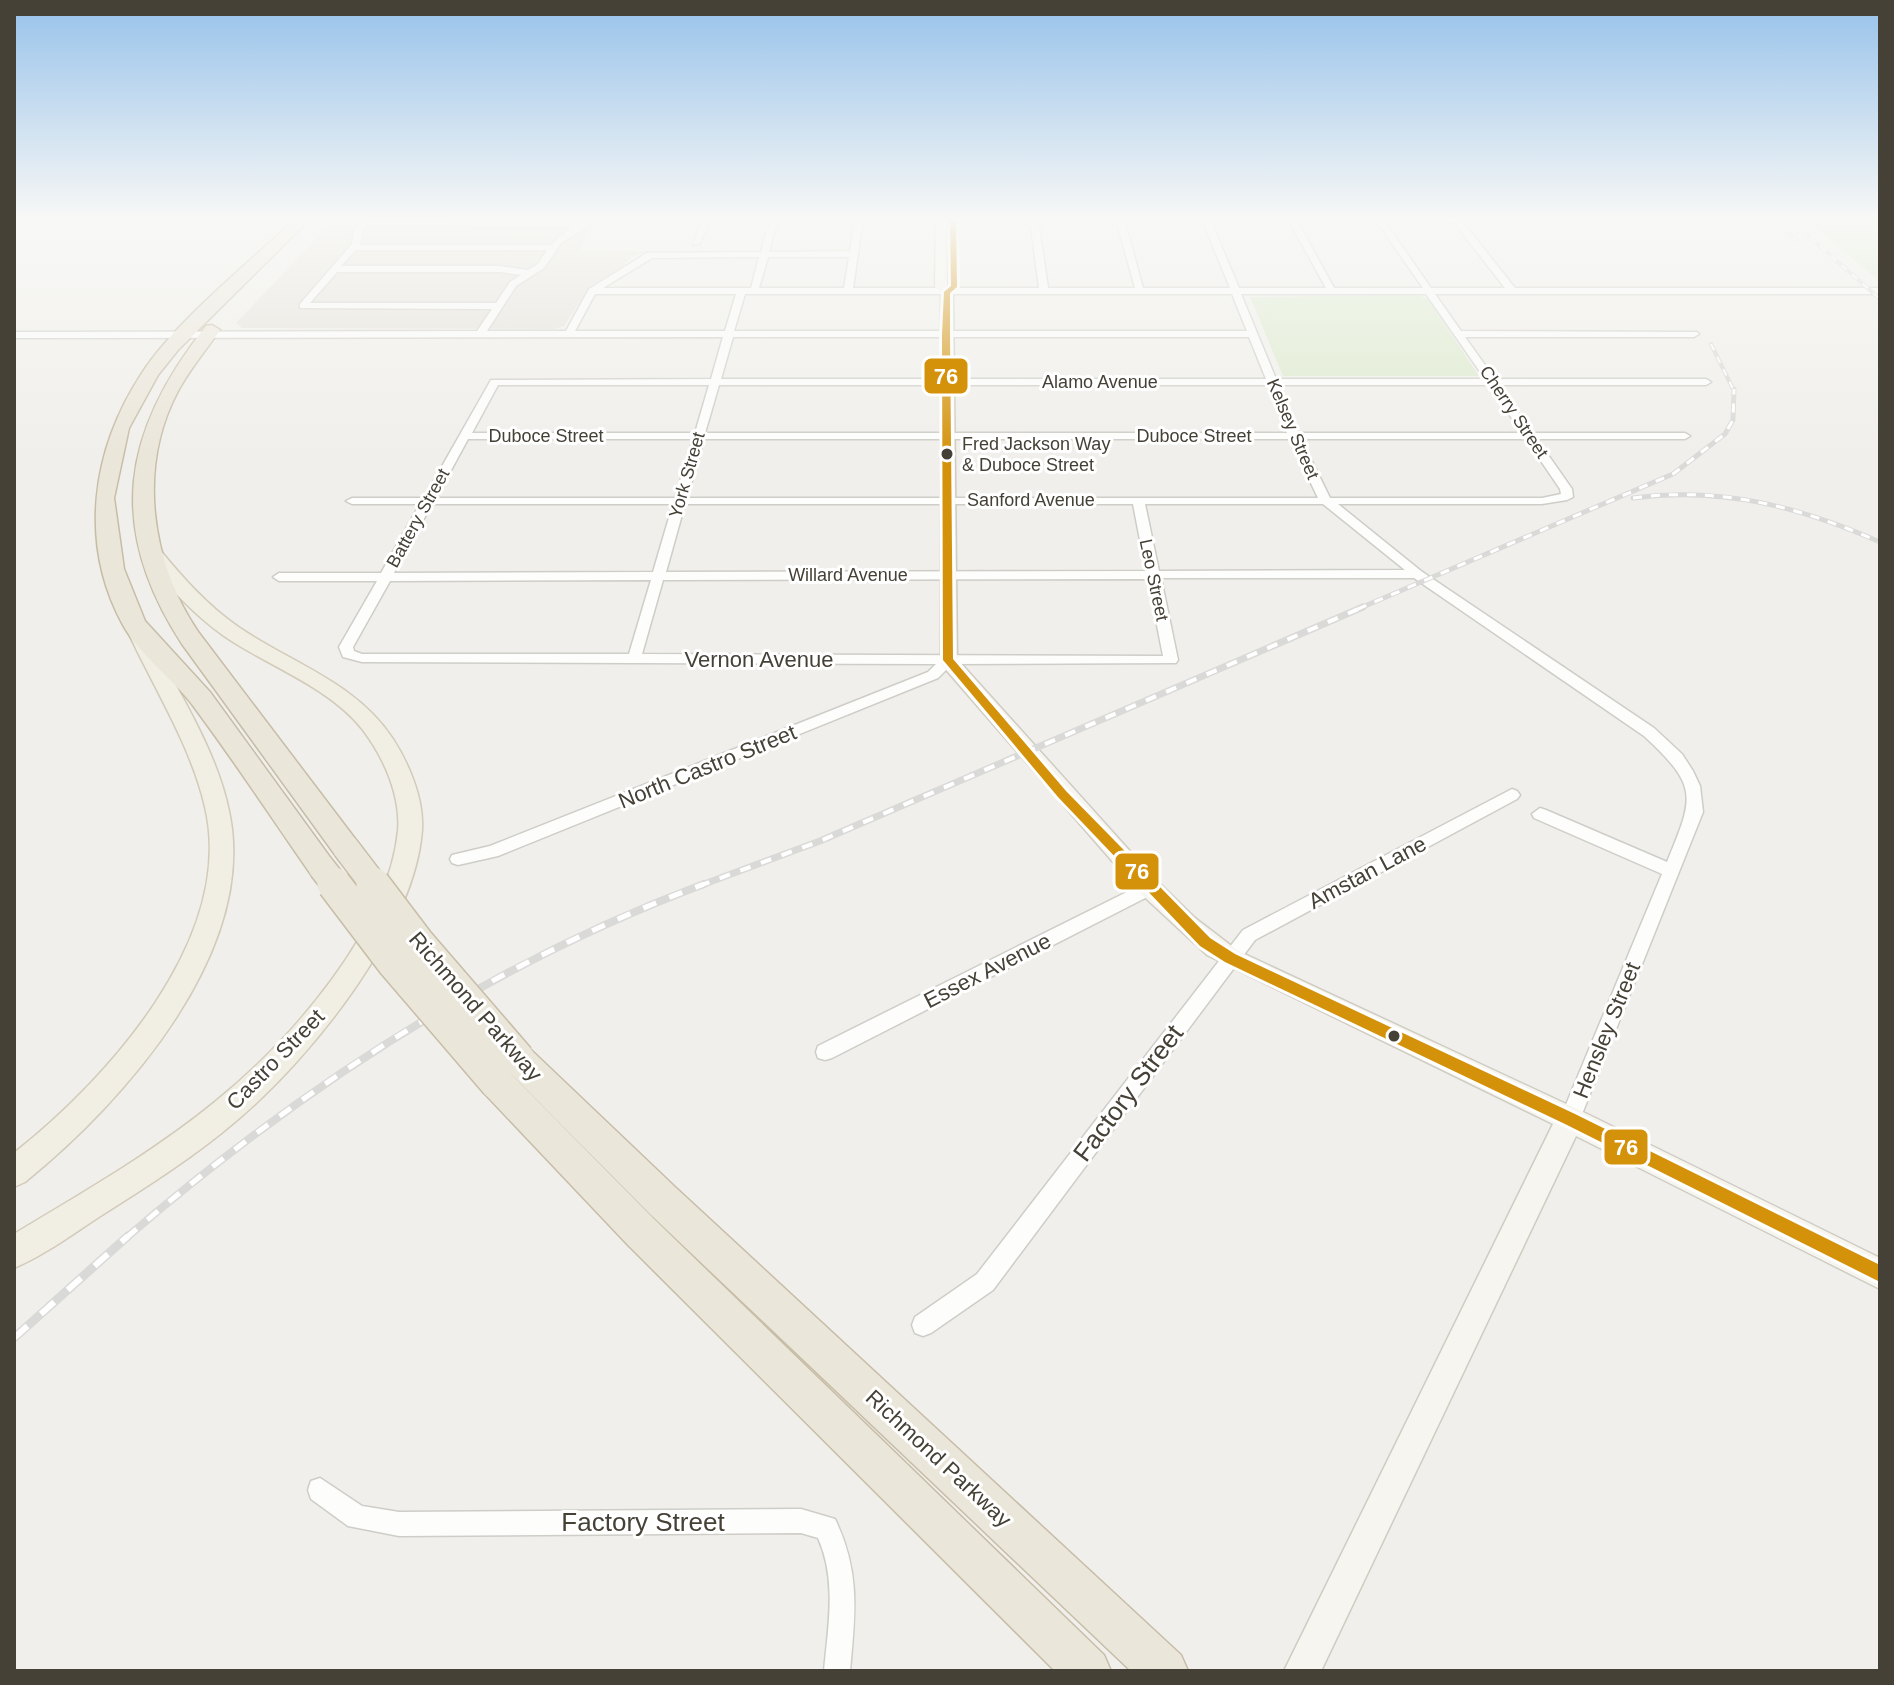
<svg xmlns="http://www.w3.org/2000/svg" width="1894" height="1685" viewBox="0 0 1894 1685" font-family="Arial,sans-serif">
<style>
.residential{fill:#e4e1d8}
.green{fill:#dceacc}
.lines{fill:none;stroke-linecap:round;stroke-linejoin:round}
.street-casing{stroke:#cecdc8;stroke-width:3}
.secondary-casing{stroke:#cfccc2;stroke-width:3}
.primary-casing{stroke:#d2cbb9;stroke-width:3}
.highway-casing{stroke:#c7bda7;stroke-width:3}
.street{fill:#fdfdfc;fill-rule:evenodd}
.secondary{fill:#f6f5ef;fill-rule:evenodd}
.primary{fill:#f1eee4;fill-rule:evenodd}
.highway{fill:#ebe6da;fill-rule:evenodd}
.rail-far4-casing{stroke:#d9d9d8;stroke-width:4}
.rail-far3-casing{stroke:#d9d9d8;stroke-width:5}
.rail-far2-casing{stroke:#d9d9d8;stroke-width:7}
.rail-far1-casing{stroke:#d9d9d8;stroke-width:8}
.rail-casing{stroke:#d9d9d8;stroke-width:9}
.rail-far4{stroke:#fff;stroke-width:2;stroke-dasharray:7;stroke-linecap:butt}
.rail-far3{stroke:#fff;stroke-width:3;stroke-dasharray:9;stroke-linecap:butt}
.rail-far2{stroke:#fff;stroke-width:4;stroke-dasharray:11;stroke-linecap:butt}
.rail-far1{stroke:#fff;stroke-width:5;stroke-dasharray:14;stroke-linecap:butt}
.rail{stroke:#fff;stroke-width:6;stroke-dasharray:18;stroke-linecap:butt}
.highway-bridge-far1-casing{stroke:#c7bda7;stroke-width:29;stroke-linecap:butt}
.highway-bridge-casing{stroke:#c7bda7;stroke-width:36;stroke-linecap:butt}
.highway-bridge-far1{stroke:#ebe6da;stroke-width:26}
.highway-bridge{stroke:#ebe6da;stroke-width:33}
.bus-1-casing{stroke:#fff;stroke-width:6}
.bus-1{fill:#d4920b;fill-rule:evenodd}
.bus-dot{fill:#464137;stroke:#fff;stroke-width:3}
.labels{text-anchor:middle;stroke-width:6;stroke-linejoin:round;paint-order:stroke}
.far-street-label{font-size:18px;fill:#464137;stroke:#fff}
.far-bus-label{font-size:18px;fill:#464137;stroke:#fff;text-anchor:start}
.street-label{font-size:22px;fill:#464137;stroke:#fff}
.near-street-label{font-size:26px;fill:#464137;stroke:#fff}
.line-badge{stroke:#fff;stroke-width:3}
.badge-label{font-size:22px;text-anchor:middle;font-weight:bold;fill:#fff}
</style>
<rect width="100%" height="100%" fill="#f0efeb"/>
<polygon class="residential" points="335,219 596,219 580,250 650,251 633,256 621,268 590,286 564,326 555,329 242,328 236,323"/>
<g class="green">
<polygon points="1806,219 1859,219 1880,235 1880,282"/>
<polygon points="1417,295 1427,298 1479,376 1283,376 1250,297"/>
</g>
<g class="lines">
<g class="street-casing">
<g id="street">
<path d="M364,219L579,222L589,219L587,226L561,243L544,268L516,286L487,331H566L589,289L647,253L761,252L770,219H778L769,252L850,251L855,219H863L853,288H1039L1030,219H1038L1048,288H1135L1116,219H1124L1143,288H1230L1202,219H1210L1239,288H1326L1288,219H1296L1334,288H1423L1375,219H1383L1431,288H1505L1456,225L1444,219L1462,221L1515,288H1880V294H1435L1461,331L1697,332L1699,334L1694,337H1465L1495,379H1706L1711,382L1706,385H1499L1532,433H1685L1690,436L1685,439H1537L1572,489L1573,497L1567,500L1542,504H1338L1421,571L1654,728L1682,754L1693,771L1700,786L1703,812L1580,1119L1577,1125L1570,1128L1563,1125L1560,1119L1662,874L1534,818L1532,814L1540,808L1546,810L1667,862C1694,796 1699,787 1644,736L1414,578H1161L1178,660L1176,663L952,664L938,678L498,856L458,865L452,863L450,859L452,855L490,846L928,672L936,664L362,662L343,657L339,647L377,581H279L273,577L279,573H381L420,504H352L346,501L352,498H424L491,380L711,379L723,337L14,338V332L477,331L492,309L300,308V304L352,244L354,231ZM367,225L572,226L551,245H360L362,231ZM356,250H547L538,264L528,270L500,266H341ZM759,257L751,288H603L652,258ZM768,257H849L844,288H759ZM337,272H500L521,275L510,282L496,303H310ZM595,294H736L725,331H575ZM745,294H1232L1247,331H734ZM1241,294H1426L1485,379H1276ZM733,337H1249L1266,379H721ZM498,385H709L695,433H472ZM719,385H1268L1287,433H705ZM1278,385H1489L1522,433H1298ZM468,439H693L675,498H436ZM704,439H1290L1318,498H687ZM1301,439H1526L1560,489L1561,494L1542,498H1330ZM432,504H673L653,572L394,573ZM685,504H1133L1146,571L666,572ZM1145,504H1323L1405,570L1159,571ZM1148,579L1163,656L642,654L663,580ZM651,580L629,654H362L354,651L353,647L390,581Z"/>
<polygon points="702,219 710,219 700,243 693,245"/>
<polygon points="1512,789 1517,791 1520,795 1517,799 1255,940 993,1290 931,1333 923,1336 915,1333 912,1325 915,1317 977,1274 1243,930"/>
<polygon points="1149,881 1155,883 1157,888 1155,893 832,1058 825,1060 818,1058 816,1052 818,1046"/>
<path d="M320,1478L362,1506L399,1512L801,1509L835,1519C861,1573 855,1614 850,1671H824C828,1627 837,1580 818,1538L801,1533L399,1536L348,1526L311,1499L308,1490L311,1481Z"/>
</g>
</g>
<g class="secondary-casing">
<polygon id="secondary" points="936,219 950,219 946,223 947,286 953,292 957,659 1155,879 1195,918 1238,951 1579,1110 1880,1258 1880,1289 1576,1136 1321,1671 1284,1671 1553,1124 1207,955 1139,892 941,664 941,293 935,287"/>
</g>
<g class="primary-casing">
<g id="primary">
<path d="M153,548L160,550C183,578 207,605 237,626C290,663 356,682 393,739C409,764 424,799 422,830C415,929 310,1059 236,1121C195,1156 148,1186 102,1215C74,1233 45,1255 14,1268V1234C82,1193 154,1152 216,1101C291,1040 388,930 398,831C401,796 384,758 363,730C328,686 269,667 224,636C193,614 166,585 144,554Z"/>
<path d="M139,628L149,634C177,691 216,748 229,811C259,950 125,1101 25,1182L14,1187V1153C108,1079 236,937 205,807C191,746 155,690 129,634Z"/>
</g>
</g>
<g class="highway-casing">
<g id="highway">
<path d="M295,219H310L178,350L158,375L129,428L114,498L124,569L145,621L210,692L332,860L336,868L332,876L322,879L312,876C273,820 235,762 194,707C174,679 140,656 123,625C78,543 92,449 142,373C176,321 249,263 295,219Z"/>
<path d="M212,325L220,330C206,350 190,369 178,391C137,468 151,563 199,633L356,840L360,848L356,856L346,859L336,856L182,644C106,527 122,432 206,326Z"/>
<polygon points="518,1044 530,1049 675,1187 1181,1655 1188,1671 1131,1671 649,1213 506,1069 502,1059 506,1049"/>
<polygon points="497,1068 509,1072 654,1219 1104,1655 1111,1671 1055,1671 628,1245 485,1094 480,1083 485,1072"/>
</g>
</g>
<use href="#street" class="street"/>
<use href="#secondary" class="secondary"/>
<use href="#primary" class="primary"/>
<use href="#highway" class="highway"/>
<g class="rail-far4-casing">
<g id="rail-far4">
<polyline points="1772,219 1796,240"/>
<polyline points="1789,219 1880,299"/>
<polyline points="1711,344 1734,391"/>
</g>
</g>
<g class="rail-far3-casing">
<g id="rail-far3">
<path d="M1633,498C1721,486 1800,507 1880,542"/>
<polyline points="1358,609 1673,474 1725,434 1733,420 1734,389"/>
</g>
</g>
<g class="rail-far2-casing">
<polyline id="rail-far2" points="699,886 820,841 1363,607"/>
</g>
<g class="rail-far1-casing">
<path id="rail-far1" d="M126,1238C299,1089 490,964 704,884"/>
</g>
<g class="rail-casing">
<polyline id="rail" points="14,1338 128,1236"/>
</g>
<use href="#rail-far4" class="rail-far4"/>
<use href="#rail-far3" class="rail-far3"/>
<use href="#rail-far2" class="rail-far2"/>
<use href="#rail-far1" class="rail-far1"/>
<use href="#rail" class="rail"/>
<g class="highway-bridge-far1-casing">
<g id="highway-bridge-far1">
<polyline points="346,848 375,886"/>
<polyline points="322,868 336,886"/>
</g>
</g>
<g class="highway-bridge-casing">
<g id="highway-bridge">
<polyline points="334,884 394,963 497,1083"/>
<polyline points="373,884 417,942 518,1059"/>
</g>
</g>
<use href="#highway-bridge-far1" class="highway-bridge-far1"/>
<use href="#highway-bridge" class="highway-bridge"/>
<g class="bus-1-casing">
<polygon id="bus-1" points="945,219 956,221 957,287 950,293 950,335 953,659 1066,791 1210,938 1235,954 1575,1114 1880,1265 1880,1282 1565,1124 1225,962 1200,946 1058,797 943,660 942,335 944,292 951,286 950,222"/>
</g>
<use href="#bus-1" class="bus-1"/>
</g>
<linearGradient id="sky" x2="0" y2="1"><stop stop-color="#97c2ea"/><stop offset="0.48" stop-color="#f8f8f6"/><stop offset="1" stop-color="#f8f8f6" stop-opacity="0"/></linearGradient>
<rect width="1894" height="455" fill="url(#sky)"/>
<g class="bus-dot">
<circle cx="947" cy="454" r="7"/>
<circle cx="1394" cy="1036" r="7"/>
</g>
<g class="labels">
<g class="far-street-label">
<text x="1100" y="388">Alamo Avenue</text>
<text transform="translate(1514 412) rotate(56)" y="6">Cherry Street</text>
<text transform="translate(1293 429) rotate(67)" y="6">Kelsey Street</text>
<text x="546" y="442">Duboce Street</text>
<text x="1194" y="442">Duboce Street</text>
<text transform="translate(687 475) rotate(-74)" y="6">York Street</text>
<text x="1031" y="506">Sanford Avenue</text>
<text transform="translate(418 518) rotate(-61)" y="6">Battery Street</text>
<text x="848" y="581">Willard Avenue</text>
<text transform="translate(1154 580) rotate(78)" y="6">Leo Street</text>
</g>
<g class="far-bus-label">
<text x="962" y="450">Fred Jackson Way<tspan x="962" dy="21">&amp; Duboce Street</tspan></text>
</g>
<g class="street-label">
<text x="759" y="667">Vernon Avenue</text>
<text transform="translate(707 766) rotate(-22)" y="8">North Castro Street</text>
<text transform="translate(1367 872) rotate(-28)" y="8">Amstan Lane</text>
<text transform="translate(987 970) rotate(-27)" y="8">Essex Avenue</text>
<text transform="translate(476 1006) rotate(49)" y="8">Richmond Parkway</text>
<text transform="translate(1606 1030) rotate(-68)" y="8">Hensley Street</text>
<text transform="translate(275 1059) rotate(-46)" y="8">Castro Street</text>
<text transform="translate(939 1458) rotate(43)" y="8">Richmond Parkway</text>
</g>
<g class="near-street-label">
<text transform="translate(1128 1093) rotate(-53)" y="9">Factory Street</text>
<text x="643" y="1531">Factory Street</text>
</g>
</g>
<g class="line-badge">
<rect x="923" y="357" width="46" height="38" rx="8" fill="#d4920b"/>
<rect x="1114" y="852" width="46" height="39" rx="8" fill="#d4920b"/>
<rect x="1603" y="1128" width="46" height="38" rx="8" fill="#d4920b"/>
</g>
<g class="badge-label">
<text x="946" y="384">76</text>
<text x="1137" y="879">76</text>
<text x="1626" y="1155">76</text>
</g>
<rect width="1894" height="1685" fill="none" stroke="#464137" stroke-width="32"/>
</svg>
